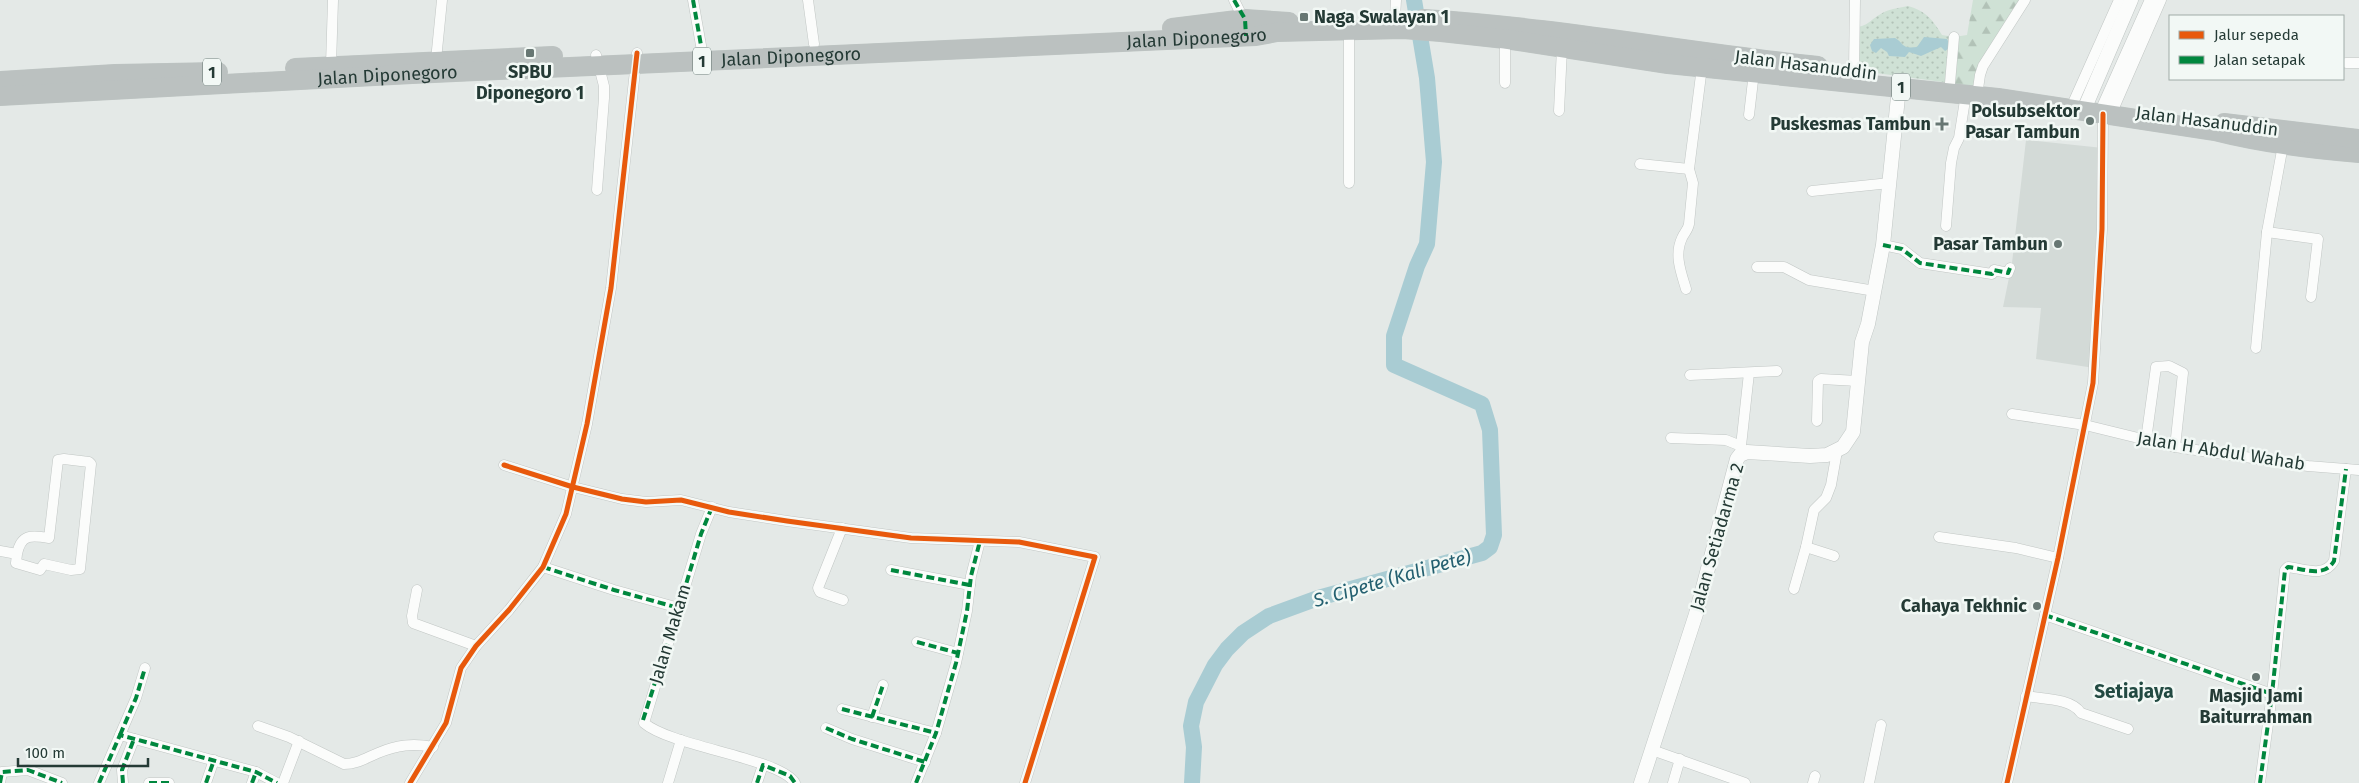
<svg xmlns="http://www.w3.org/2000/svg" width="2359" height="783" viewBox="0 0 2359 783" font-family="'Fira Sans',sans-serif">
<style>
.built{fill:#d3dad7}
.forest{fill:url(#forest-firs)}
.park{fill:url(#park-dots)}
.water{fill:#a9ccd3}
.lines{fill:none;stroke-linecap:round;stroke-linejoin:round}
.river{stroke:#a9ccd3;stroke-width:16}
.street-casing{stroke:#c1c6c4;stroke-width:11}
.secondary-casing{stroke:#c0c6c4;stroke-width:15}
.highway-casing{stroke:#bdc4c2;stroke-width:20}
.street{stroke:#fbfcfb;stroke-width:10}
.secondary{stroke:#fbfcfb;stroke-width:14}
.highway{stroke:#bbc1c0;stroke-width:19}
.quiet{stroke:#00873e;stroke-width:4;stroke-dasharray:8 4;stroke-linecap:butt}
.cycleway-casing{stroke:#f2f8f5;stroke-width:8}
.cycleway{stroke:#e8590c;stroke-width:5}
.poi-dot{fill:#677773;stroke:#f2f8f5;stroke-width:2}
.labels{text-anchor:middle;stroke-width:5;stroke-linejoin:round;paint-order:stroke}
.shield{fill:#f2f8f5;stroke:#62736f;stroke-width:1}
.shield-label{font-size:16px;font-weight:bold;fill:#243a35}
.poi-label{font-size:18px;font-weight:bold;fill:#243a35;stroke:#f2f8f5;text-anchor:end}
.street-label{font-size:18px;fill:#243a35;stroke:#f2f8f5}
.water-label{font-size:19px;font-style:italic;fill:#246070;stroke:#f2f8f5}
.neighbourhood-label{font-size:19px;font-weight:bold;fill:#224a42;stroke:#f2f8f5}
</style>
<defs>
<pattern id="forest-firs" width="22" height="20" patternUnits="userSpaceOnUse" patternTransform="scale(1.25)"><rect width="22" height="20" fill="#cfe1d5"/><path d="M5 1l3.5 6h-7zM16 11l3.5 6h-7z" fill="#b2c2b7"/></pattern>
<pattern id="park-dots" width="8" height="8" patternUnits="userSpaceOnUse" patternTransform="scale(1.25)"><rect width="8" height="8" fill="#cfe1d5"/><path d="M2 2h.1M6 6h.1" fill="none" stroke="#b2c2b7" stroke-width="1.8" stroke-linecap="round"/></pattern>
</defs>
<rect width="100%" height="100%" fill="#e4e9e7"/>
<polygon class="built" points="2026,140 2103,148 2094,368 2036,359 2041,308 2003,307 2012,263"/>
<polygon class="forest" points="1973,0 2025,0 1996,48 1978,89 1950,83 1954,37 1967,35"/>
<path class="park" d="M1908,6C1926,11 1932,19 1942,35L1954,37L1950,83L1854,70V28C1869,25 1868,22 1879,15C1888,9 1898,8 1908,6Z"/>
<path class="water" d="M1924,37L1947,39L1949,43L1948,49L1945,51L1941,47L1921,56L1909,52L1905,57L1889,56L1887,52L1881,48L1876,53L1872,51L1870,45L1874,39L1895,38C1905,44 1901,49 1917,47Z"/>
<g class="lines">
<polyline class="river" points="1192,783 1194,747 1191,726 1196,702 1215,665 1227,649 1243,633 1269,616 1318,598 1482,553 1490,547 1494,535 1490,430 1482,404 1394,365 1394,336 1417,266 1427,244 1434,162 1427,78 1414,0"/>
<g class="street-casing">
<g id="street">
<polyline points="693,0 702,51"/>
<polyline points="808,0 814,44"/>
<polyline points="1234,0 1245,22"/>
<polyline points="1395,18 1396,0"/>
<polyline points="596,55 604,86 604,98 597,190"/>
<polyline points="436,60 442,0"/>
<polyline points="2346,63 2359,63"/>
<polyline points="331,65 333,0"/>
<polyline points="1854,70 1855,0"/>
<polyline points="1505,83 1505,39"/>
<polyline points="1950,83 1954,37"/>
<polyline points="1978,89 1980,75 1983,66 2025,0"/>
<polyline points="2073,103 2119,0"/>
<polyline points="2113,110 2161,0"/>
<polyline points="1559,111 1562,48"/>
<polyline points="1749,115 1754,72"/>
<polyline points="1640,164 1689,169"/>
<polyline points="1349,183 1349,31"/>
<polyline points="1812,191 1890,183"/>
<polyline points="1946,226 1951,163 1954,148 1959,138 1966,94"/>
<polyline points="2267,232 2318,239 2311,297"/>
<polyline points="1883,245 1902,249 1920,263 1992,274 1994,270 2008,273 2010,268"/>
<polyline points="1757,267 1784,267 1809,280 1875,291"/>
<path d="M1686,289C1681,272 1674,255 1682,238C1684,233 1688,230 1689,224L1693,183L1689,169L1702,67"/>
<polyline points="2256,348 2267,232 2283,145"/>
<polyline points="1690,375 1777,371"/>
<polyline points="2012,414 2085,425 2175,447 2308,466 2359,470"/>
<polyline points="1817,421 1818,381 1821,379 1858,381"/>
<polyline points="1671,438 1726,440 1741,446"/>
<polyline points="2146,440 2156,367 2169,366 2183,373 2175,447"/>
<polyline points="1740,455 1749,373"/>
<polyline points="504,465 573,487 622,499 646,502 681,500 729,512 787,521 911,538 1019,542 1095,557 1025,783"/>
<path d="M712,507L701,534L644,723C672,747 780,758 795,783"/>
<polyline points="842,528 818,588 820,592 843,600"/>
<polyline points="1939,537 2016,548 2058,558"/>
<polyline points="1806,547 1834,556"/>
<path d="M0,551L17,554L16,563L40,570L44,564L71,570L80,569L91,464L89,462L64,459L58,460L49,538C31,535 21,534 17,554"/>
<polyline points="543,567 614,590 679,608"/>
<polyline points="891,570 970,585"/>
<polyline points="1794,589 1806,547 1814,510 1826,498 1831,485 1837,451"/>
<polyline points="417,590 412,616 413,623 476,646"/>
<polyline points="2045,615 2272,694"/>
<polyline points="917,642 958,653"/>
<path d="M2026,696C2042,699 2071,698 2081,713L2128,729"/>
<polyline points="842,709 936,733"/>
<polyline points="872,717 883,685"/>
<path d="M258,726L289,737L344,764C357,764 366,758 378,753C397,745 413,743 433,747"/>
<polyline points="826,728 852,739 925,762"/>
<polyline points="120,735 136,698 145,668"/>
<polyline points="1652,750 1745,783"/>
<polyline points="0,783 2,772 28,770 62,783"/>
<polyline points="99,783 120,735 256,772 277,783"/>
<polyline points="123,783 122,770 134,739"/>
<polyline points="149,783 169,783"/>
<polyline points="206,783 214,760"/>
<polyline points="252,783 256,772"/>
<polyline points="283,783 299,741"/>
<polyline points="410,783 446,723 461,668 476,646 509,610 543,567 566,514 587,424 611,288 637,53"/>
<polyline points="668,783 681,740"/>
<polyline points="757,783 763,765"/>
<polyline points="916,783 936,733 956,663 967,611 971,576 980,541"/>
<polyline points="1673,783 1680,759"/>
<polyline points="1813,783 1815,776"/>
<polyline points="1869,783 1881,725"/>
<polyline points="2007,783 2058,558 2093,383 2102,229 2103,114"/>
<path d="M2260,783L2272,694L2285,570L2288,567C2305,569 2324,578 2334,561L2346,469"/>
</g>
</g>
<g class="secondary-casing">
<g id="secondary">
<polyline points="2086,105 2131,0"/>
<polyline points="2104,107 2152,0"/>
<polyline points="1641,783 1696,614 1737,459 1740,455 1747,452 1810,456 1827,455 1843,447 1853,432 1862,342 1868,324 1883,245 1899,87"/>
</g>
</g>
<g class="highway-casing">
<g id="highway">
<path d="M1423,19C1556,27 1686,52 1818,66"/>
<polyline points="1172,28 1245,19 1289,22"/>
<polyline points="295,68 553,56"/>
<polyline points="0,81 115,74 218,72"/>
<path id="s1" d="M0,96L412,74L1256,36L1277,32L1403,29L1441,32L1505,39L1668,64L1998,98L2215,131C2262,143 2310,149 2359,153"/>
<polyline points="2224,123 2359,139"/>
</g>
</g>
<use href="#street" class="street"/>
<use href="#secondary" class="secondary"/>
<use href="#highway" class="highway"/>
<g class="quiet">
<polyline points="693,0 702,51"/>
<polyline points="1234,0 1245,19 1246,36"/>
<polyline points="1883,245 1902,249 1920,263 1992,274 1994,270 2008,273 2010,268"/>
<polyline points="543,567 614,590 679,608"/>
<polyline points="891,570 970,585"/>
<polyline points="2045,615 2272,694"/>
<polyline points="917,642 958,653"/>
<polyline points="842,709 936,733"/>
<polyline points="872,717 883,685"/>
<polyline points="643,720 679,608 701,534 712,507"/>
<polyline points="826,728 852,739 925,762"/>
<polyline points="120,735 136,698 145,668"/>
<polyline points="0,783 2,772 28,770 62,783"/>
<polyline points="99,783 120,735 256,772 277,783"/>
<polyline points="123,783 122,770 134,739"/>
<polyline points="149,783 169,783"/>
<polyline points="206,783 214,760"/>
<polyline points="252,783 256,772"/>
<polyline points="757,783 763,765 790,776 795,783"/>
<polyline points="916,783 936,733 956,663 967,611 971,576 980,541"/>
<path d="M2260,783L2272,694L2285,570L2288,567C2305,569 2324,578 2334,561L2346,469"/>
</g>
<g class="cycleway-casing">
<g id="cycleway">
<polyline points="504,465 573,487 622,499 646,502 681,500 729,512 787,521 911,538 1019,542 1095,557 1025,783"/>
<polyline points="410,783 446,723 461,668 476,646 509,610 543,567 566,514 587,424 611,288 637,53"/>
<polyline points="2007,783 2058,558 2093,383 2102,229 2103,114"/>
</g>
</g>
<use href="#cycleway" class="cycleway"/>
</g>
<g class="poi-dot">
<rect x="1299" y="12" width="10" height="10" rx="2.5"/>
<rect x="525" y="48" width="10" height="10" rx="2.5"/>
<circle cx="2090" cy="121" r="5"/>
<path d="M1939.5 116.5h5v5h5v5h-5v5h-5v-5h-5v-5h5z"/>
<circle cx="2058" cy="244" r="5"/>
<circle cx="2037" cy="606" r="5"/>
<circle cx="2256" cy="677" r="5"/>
</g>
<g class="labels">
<g class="shield">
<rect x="693" y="47.5" width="18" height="27" rx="4"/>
<rect x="203" y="58.5" width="18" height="27" rx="4"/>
<rect x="1892" y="73.5" width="18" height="27" rx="4"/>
</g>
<g class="shield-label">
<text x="702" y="67">1</text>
<text x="212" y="78">1</text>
<text x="1901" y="93">1</text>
</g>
<g class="poi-label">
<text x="1314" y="23" text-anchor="start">Naga Swalayan 1</text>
<text x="530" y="78" text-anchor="middle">SPBU<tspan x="530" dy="21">Diponegoro 1</tspan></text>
<text x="2080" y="117">Polsubsektor<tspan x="2080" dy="21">Pasar Tambun</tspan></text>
<text x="1931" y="130">Puskesmas Tambun</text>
<text x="2048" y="250">Pasar Tambun</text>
<text x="2027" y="612">Cahaya Tekhnic</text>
<text x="2256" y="702" text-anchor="middle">Masjid Jami<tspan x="2256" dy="21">Baiturrahman</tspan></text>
</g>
<g class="street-label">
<text dy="6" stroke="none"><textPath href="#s1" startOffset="1198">Jalan Diponegoro</textPath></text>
<text dy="6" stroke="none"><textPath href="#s1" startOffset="792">Jalan Diponegoro</textPath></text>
<text transform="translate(1806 65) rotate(7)" y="6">Jalan Hasanuddin</text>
<text dy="6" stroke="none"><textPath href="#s1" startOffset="388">Jalan Diponegoro</textPath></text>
<text transform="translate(2207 121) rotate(7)" y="6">Jalan Hasanuddin</text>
<text transform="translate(2221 451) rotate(9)" y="6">Jalan H Abdul Wahab</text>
<text transform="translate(1717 537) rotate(-74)" y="6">Jalan Setiadarma 2</text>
<text transform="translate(670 634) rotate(-73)" y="6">Jalan Makam</text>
</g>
<g class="water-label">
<text transform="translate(1392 578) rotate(-16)" y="7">S. Cipete (Kali Pete)</text>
</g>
<g class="neighbourhood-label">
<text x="2134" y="698">Setiajaya</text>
</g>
</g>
<rect x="2169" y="15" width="175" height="65" fill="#f2f8f5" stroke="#a0aca8"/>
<rect x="2179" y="31" width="25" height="8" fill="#e8590c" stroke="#a0aca8"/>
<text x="2214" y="40" font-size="15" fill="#243a35">Jalur sepeda</text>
<rect x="2179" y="56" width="25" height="8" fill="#00873e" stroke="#a0aca8"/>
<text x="2214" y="65" font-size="15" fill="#243a35">Jalan setapak</text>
<path d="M18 758v8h130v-8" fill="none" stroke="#243a35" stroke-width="2.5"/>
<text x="25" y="758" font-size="15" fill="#243a35" stroke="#f2f8f5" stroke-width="4" paint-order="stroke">100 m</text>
</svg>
